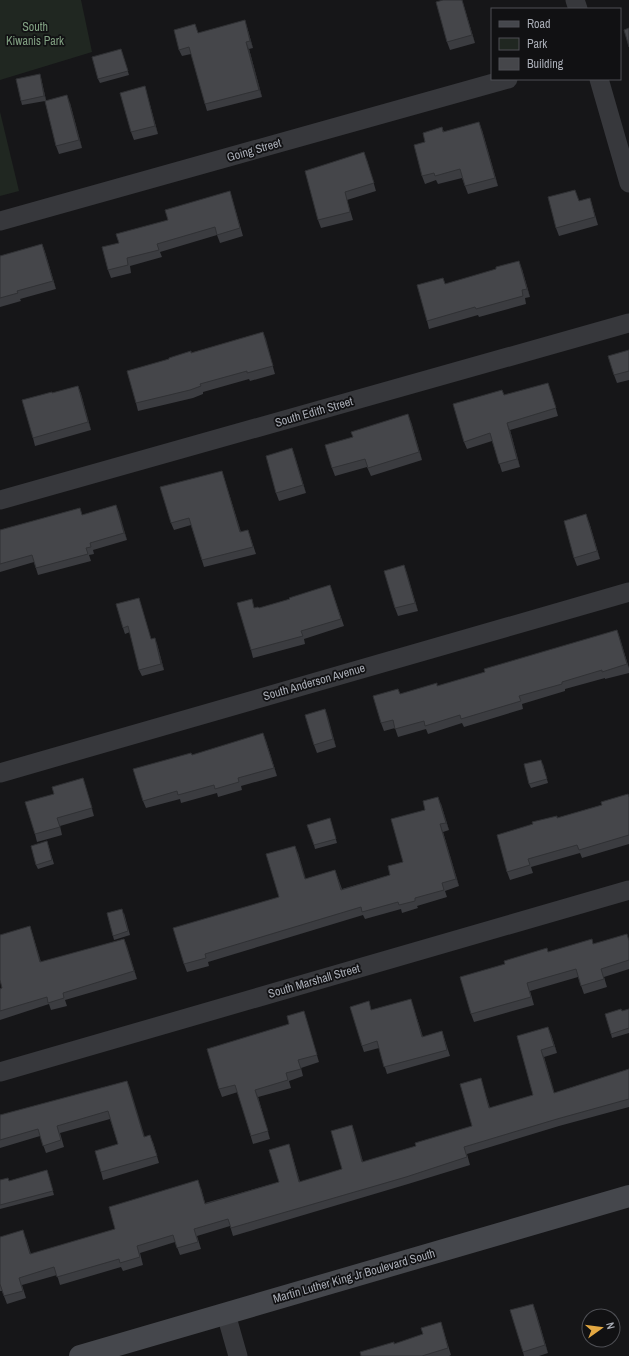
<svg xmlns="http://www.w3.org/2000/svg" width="629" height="1356" viewBox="0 0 629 1356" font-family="'Archivo Narrow',sans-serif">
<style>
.green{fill:#202721}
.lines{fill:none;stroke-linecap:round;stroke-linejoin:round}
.minor{stroke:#37383c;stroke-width:19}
.secondary{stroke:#45474c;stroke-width:22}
.wall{fill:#3b3c40}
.shaded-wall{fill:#303134}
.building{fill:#45464a;stroke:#303134}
.labels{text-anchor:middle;stroke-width:3.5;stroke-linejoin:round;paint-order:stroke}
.park-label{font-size:12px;fill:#81a082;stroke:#111113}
.street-label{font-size:12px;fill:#a9adb6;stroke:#111113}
</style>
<rect width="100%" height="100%" fill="#161618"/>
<g class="green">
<polygon points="0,0 81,0 92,52 0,80"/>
<polygon points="0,112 19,191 0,196"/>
</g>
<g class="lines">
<g class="minor">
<polyline points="575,0 578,9"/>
<polyline points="599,79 629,183"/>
<polyline points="0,221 508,79"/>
<polyline points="0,500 629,323"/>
<polyline points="0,773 629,592"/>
<polyline points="0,1072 629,890"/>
<polyline points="226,1314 238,1356"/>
</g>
<polyline class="secondary" points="80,1356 629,1196"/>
</g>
<g class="wall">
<polygon points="443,0 462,0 475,43 450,50 447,42"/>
<polygon points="247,27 253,48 249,49 262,97 207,111 191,54 182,56 179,50 198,33"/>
<polygon points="121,49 129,75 100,83 98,79"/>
<polygon points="41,78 46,100 70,103 82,148 59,154 56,146 45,101 22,105 21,101"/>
<polygon points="145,86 147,94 158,134 134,140 131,132"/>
<polygon points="442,127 444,132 482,130 498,186 468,194 462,178 438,184 436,180 425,184 422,176 425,142"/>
<polygon points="367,160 376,191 347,200 353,220 321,228 318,220"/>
<polygon points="230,191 243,236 220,243 217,235 160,252 162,257 130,266 131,273 111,278 108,270 119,243"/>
<polygon points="590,198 598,225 559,236 556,228 579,201"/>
<polygon points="42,244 45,252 56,289 20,299 21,301 0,307 0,256"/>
<polygon points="522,269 530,297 525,298 526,304 479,317 478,315 429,329 427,321 443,278 445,284"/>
<polygon points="263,332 275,374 250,381 249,379 203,392 203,394 193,398 138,411 136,403 191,353"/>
<polygon points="629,350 629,380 617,383 614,375"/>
<polygon points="78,386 81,394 91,430 35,446 33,438 53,393"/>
<polygon points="551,391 558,416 510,430 520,467 502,472 492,441 467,449 464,442 505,395"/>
<polygon points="411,422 422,460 371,476 367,467 335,476 332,468"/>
<polygon points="292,448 306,493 279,501 276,493"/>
<polygon points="222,471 241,532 248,530 256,554 204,567 191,525 174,530 171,523"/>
<polygon points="116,505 127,540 93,550 94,554 89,555 91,561 38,575 34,562 0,572 0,530 80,508 82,515"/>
<polygon points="589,522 600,559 577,566 574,558"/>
<polygon points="404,565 418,611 398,616 395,608"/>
<polygon points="330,585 344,626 304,639 305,644 253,658 251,650 259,608 290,599"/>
<polygon points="139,598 151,639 157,644 164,670 142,676 139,670 130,632 125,634 123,628"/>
<polygon points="617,630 629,668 629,673 605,679 605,678 565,689 565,691 522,704 523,709 464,727 462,723 428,734 426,729 398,737 395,728 384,731 381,723 398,689 400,694 438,686 485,672"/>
<polygon points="325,709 336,747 317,753 314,745"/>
<polygon points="266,741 277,776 241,786 242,790 218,797 217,793 181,803 180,799 146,808 143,801 192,755"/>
<polygon points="543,764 548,783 531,788 529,784"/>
<polygon points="83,778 94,816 60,826 62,835 37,842 35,834 54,794"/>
<polygon points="629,797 629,844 582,858 580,853 531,867 533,873 510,880 507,872 557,818"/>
<polygon points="441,804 449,830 443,832 459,886 445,891 447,897 417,906 418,908 402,913 401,909 365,919 363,915 208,962 209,966 187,972 184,964 279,897 298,853 305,879 335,870 342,889 390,875 403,862 425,810"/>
<polygon points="331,822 337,843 315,849 314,845"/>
<polygon points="47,841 54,864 38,869 36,865"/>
<polygon points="124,913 130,935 114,940 113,936"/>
<polygon points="30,926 41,962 124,939 137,979 65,1000 67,1006 51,1010 49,1004 0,1020 0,989 2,988"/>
<polygon points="629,940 629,969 604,977 607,987 584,994 578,977 530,991 534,1005 474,1022 471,1014 548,952 594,944"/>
<polygon points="413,1006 423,1037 442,1031 450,1056 387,1074 379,1048 364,1052 362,1046 372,1010"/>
<polygon points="629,1009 629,1033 612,1038 611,1034 622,1011"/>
<polygon points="306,1019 319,1062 301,1068 303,1076 289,1081 291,1088 258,1097 270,1139 253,1144 238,1092 222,1097 219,1089 289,1024"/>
<polygon points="551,1034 557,1053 544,1057 554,1093 629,1069 629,1107 559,1126 467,1154 470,1165 408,1184 233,1236 230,1226 197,1236 201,1249 180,1255 175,1242 140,1253 143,1265 123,1271 121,1267 60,1285 57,1275 22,1285 26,1298 7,1304 2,1291 0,1291 0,1237 26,1238 31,1254 115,1229 201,1188 205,1203 279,1182 289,1144 300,1182 342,1169 352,1125 363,1162 416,1146 472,1126 483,1086 490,1108 533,1095 517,1036"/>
<polygon points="127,1081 144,1137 153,1142 159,1163 103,1180 101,1172 118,1144 110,1119 60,1133 64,1147 46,1153 40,1136 0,1148 0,1115"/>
<polygon points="47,1170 54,1195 0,1209 0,1180 9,1181"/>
<polygon points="536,1312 548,1353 539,1356 524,1356 523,1352"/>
<polygon points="443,1329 451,1355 449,1356 361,1356 394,1344"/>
</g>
<g class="shaded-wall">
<polygon points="462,0 463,3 475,43 472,35"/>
<polygon points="245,20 253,48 250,41"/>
<polygon points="246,42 249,49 262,97 259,90"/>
<polygon points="40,74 41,78 46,100 44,96"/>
<polygon points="145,86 147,94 158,134 155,126"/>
<polygon points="67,95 70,103 82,148 79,140"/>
<polygon points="479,122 482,130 498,186 495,178"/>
<polygon points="42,244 45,252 56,289 53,281"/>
<polygon points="519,261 522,269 530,297 527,289"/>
<polygon points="263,332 266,339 275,374 273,366"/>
<polygon points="78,386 81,394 91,430 88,422"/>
<polygon points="408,414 411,422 422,460 419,452"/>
<polygon points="507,423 510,430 520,467 517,459"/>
<polygon points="292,448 295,456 306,493 303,485"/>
<polygon points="222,471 224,478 243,539 240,532"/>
<polygon points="116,505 119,512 127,540 124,533"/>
<polygon points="586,514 589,522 600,559 597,551"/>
<polygon points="404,565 407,573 418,611 415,603"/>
<polygon points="617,630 620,638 629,669 627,664"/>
<polygon points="155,638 157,644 164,670 161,664"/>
<polygon points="325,709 328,717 336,747 333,739"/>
<polygon points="263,733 266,741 277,776 274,768"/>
<polygon points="83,778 85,786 94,816 92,808"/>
<polygon points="438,797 441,804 449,830 446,823"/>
<polygon points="440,824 443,832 459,886 456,879"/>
<polygon points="295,846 298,853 308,886 305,879"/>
<polygon points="30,926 32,933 43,970 40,962"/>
<polygon points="124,939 127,946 137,979 134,971"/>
<polygon points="411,999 413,1006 425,1044 422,1037"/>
<polygon points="304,1011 306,1019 319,1062 317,1055"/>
<polygon points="548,1027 551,1034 557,1053 554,1046"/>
<polygon points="541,1050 544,1057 557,1101 554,1093"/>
<polygon points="127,1081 130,1088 147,1144 144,1137"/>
<polygon points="255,1090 258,1097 270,1139 268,1131"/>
<polygon points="352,1125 355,1133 365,1169 362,1162"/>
<polygon points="289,1144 291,1152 302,1189 299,1182"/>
<polygon points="533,1304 536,1312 548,1353 545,1345"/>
</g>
<g class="building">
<polygon points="443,0 462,0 472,35 447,42 436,2"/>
<polygon points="245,20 250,41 246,42 259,90 205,104 189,47 179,50 174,30 195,24 198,33"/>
<polygon points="629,28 629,47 624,30"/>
<polygon points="121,49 128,71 98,79 92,57"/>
<polygon points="40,74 44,96 21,101 16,79"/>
<polygon points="145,86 155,126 131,132 120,93"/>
<polygon points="67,95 79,140 56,146 45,101"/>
<polygon points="479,122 495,178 465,186 460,169 435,176 434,173 422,176 414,145 425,142 423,133 442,127 443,132"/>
<polygon points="364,152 374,183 345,192 350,212 318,220 305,171"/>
<polygon points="575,190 579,201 590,198 595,217 556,228 548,197"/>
<polygon points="230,191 240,228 217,235 215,227 157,244 159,250 127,258 128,265 108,270 102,247 119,243 116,234 168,220 165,210"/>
<polygon points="42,244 53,281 17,291 18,293 0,298 0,256"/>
<polygon points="519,261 527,289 522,290 523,296 476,309 475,307 427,321 417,285 443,278 445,284 496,269 496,267"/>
<polygon points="263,332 273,366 247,373 247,371 200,384 201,386 190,390 136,403 127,371 169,359 169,358 191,351 191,353"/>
<polygon points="629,350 629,371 614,375 608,356"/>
<polygon points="548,383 556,408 507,423 517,459 499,464 490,433 464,442 453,404 502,390 504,395"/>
<polygon points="78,386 88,422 33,438 22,400 52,392 52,393"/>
<polygon points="408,414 419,452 368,468 365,459 332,468 325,445 353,437 351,432"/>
<polygon points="292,448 303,485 276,493 266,456"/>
<polygon points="222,471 240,532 248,530 253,547 202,560 189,518 171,523 160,487"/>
<polygon points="116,505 124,533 90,543 91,547 86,548 88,554 36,568 32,555 0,564 0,530 80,508 82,515"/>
<polygon points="586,514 597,551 574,558 564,521"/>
<polygon points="404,565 415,603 395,608 384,571"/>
<polygon points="330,585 341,619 301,631 303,636 251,650 237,603 252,599 254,608 258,607 259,608 290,599 289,598"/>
<polygon points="139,598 151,639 155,638 161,664 139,670 128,626 123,628 116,604"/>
<polygon points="617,630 627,664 602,672 602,670 562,682 562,684 519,696 521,701 461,719 460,715 425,726 424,721 395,729 393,720 381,723 373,696 398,689 400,694 437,683 437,686 485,672 484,669"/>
<polygon points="325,709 333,739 314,745 305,715"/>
<polygon points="263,733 274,768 238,778 239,782 215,789 214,785 178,795 177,791 143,801 133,769 191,753 192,755"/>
<polygon points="541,760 547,779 529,784 524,764"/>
<polygon points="83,778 92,808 57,818 60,827 35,834 25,802 54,794 52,787"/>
<polygon points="628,794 629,797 629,835 579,850 577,845 528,859 530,865 507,872 497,835 533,824 532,822 557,816 557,818 602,805 601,802"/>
<polygon points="438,797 446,823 440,824 456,879 442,883 444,890 415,898 415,901 399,905 398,902 362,912 361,907 205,954 206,958 184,964 173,928 279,897 266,854 295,846 305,879 335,870 341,890 390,875 388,866 403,862 391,819 425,810 423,801"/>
<polygon points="330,818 336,839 314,845 307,825"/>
<polygon points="47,841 52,860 36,865 31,846"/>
<polygon points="122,909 128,931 113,936 107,913"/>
<polygon points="30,926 40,962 124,939 134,971 63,993 64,998 48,1003 47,997 0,1011 0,989 2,988 0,980 0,935"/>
<polygon points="627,934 629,941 629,960 601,969 604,979 581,986 576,969 527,983 531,997 471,1014 460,977 505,964 504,961 547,948 548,952 592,939 593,944"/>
<polygon points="411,999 422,1037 442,1031 447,1050 384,1067 377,1041 362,1046 350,1007 369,1001 371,1010"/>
<polygon points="621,1009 622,1011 629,1009 629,1028 611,1034 605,1014"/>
<polygon points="304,1011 317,1055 298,1060 301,1069 286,1073 288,1080 255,1090 268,1131 251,1136 235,1085 219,1089 207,1049 289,1024 287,1016"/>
<polygon points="548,1027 554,1046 541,1050 554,1093 629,1069 629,1099 557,1119 464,1147 467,1157 406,1177 231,1228 228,1219 194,1229 198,1242 177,1248 173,1235 137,1246 140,1257 120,1263 119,1259 57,1277 54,1267 19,1278 23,1291 4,1296 0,1284 0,1237 23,1230 30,1254 115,1229 109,1207 198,1180 205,1204 279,1182 269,1150 289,1144 299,1182 342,1169 331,1131 352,1125 362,1162 416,1146 415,1143 472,1126 460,1084 481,1078 489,1108 533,1095 517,1036"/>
<polygon points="127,1081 144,1137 150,1135 157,1156 101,1172 95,1151 118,1144 108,1111 57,1126 61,1140 43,1146 38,1129 0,1140 0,1115"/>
<polygon points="47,1170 53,1191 0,1205 0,1180 8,1178 9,1181"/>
<polygon points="533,1304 545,1345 523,1352 510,1310"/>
<polygon points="441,1322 448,1348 422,1356 361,1356 360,1352 394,1342 394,1344 423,1334 421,1328"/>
</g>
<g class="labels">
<g class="park-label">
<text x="35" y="31">South<tspan x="35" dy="14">Kiwanis Park</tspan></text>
</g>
<g class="street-label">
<text transform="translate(254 150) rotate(-16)" y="4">Going Street</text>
<text transform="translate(314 412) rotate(-16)" y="4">South Edith Street</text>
<text transform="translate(314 682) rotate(-16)" y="4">South Anderson Avenue</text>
<text transform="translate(314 981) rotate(-16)" y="4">South Marshall Street</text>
<text transform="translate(354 1276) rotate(-16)" y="4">Martin Luther King Jr Boulevard South</text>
</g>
</g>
<rect x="491" y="8" width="130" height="72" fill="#111113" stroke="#4e4f54"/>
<rect x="499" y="21" width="20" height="6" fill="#45474c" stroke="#4e4f54"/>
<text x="527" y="28" font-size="12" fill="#a9adb6">Road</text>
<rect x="499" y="38" width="20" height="12" fill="#202721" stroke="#4e4f54"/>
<text x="527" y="48" font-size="12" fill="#a9adb6">Park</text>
<rect x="499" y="58" width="20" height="12" fill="#45464a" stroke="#4e4f54"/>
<text x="527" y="68" font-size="12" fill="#a9adb6">Building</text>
<g transform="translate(601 1328) rotate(76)"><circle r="19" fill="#111113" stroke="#4e4f54"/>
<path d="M0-3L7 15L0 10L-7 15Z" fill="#e3a842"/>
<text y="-6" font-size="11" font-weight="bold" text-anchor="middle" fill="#a9adb6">N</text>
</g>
</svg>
